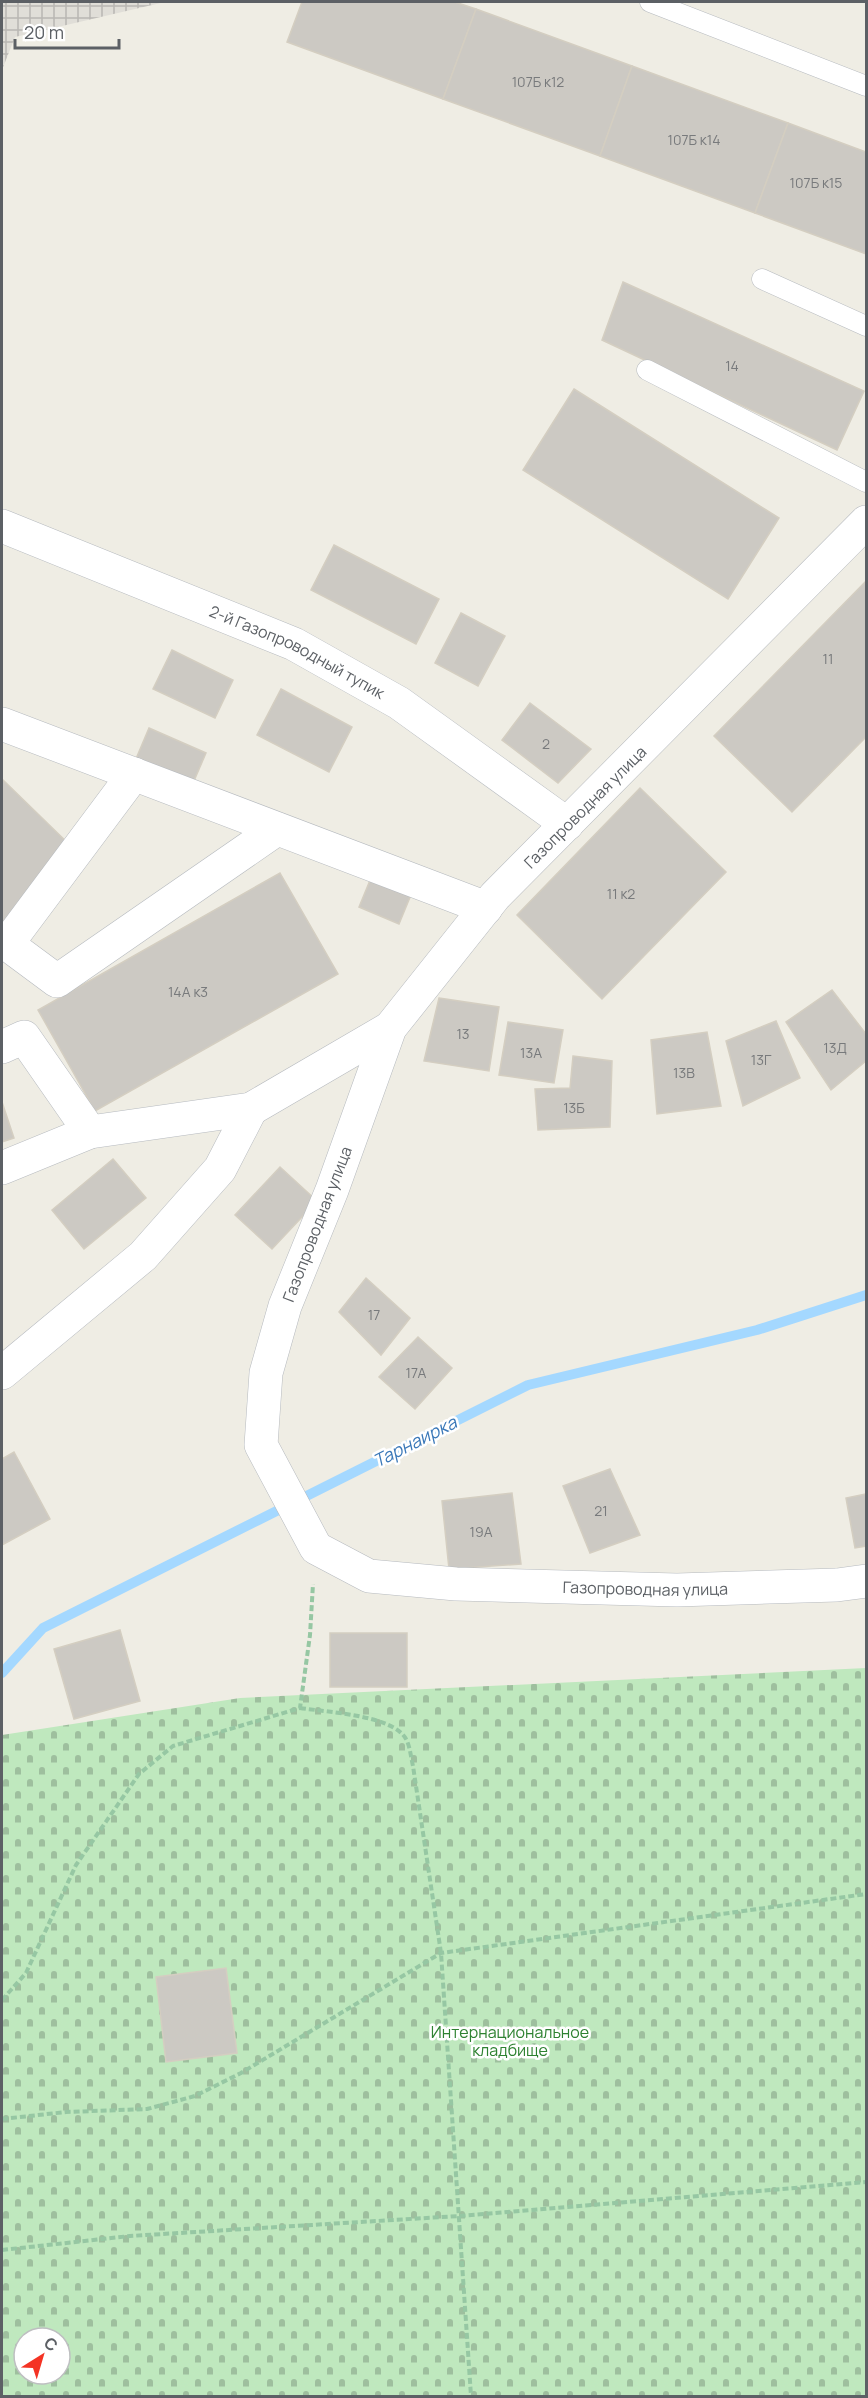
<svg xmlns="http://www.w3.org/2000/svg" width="868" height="2398" viewBox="0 0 868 2398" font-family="Manrope,sans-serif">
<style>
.industrial{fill:url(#industrial-grid)}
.cemetery{fill:url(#cemetery-stones);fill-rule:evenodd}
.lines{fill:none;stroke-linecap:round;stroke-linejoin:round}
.stream{stroke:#a4d8ff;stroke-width:10}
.building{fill:#ccc9c3;stroke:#d4cec1;stroke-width:1.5}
.service-casing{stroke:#b6babf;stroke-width:21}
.minor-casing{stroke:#b6babf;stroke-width:34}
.path{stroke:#96c7a3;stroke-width:4;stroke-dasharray:6 3;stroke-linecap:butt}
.service{stroke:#fff;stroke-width:20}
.minor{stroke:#fff;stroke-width:33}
.labels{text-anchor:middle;stroke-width:5;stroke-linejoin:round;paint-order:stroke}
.number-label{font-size:14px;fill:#787a7c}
.street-label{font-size:16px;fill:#5c6065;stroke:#fff}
.park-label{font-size:16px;fill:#2e8231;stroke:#fff}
.water-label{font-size:18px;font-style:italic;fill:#3a78b8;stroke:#fff}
</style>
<defs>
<pattern id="industrial-grid" width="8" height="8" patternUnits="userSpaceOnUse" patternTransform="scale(1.5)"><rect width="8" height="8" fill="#e0ded8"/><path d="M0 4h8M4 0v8" fill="none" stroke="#b9b7b3"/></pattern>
<pattern id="cemetery-stones" width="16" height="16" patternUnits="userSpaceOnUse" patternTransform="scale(1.5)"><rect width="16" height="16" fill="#bfe8be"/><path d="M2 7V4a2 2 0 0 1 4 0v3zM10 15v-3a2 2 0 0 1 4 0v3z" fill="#9ebf9e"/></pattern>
</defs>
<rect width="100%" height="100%" fill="#efede4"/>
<polygon class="industrial" points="2,2 165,2 15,37 2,70"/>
<path class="cemetery" d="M866,1668V2396H2V1735L240,1698ZM24,2338H60V2374H24Z"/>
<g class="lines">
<polyline class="stream" points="2,1673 43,1628 528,1385 757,1330 866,1295"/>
</g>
<g class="building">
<polygon points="302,2 455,2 476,9 443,99 287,42"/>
<polygon points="476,9 632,66 600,156 443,99"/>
<polygon points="632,66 788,123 755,213 600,156"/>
<polygon points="788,123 866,152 866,254 755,213"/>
<polygon points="623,282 864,391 837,450 602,340"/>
<polygon points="574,389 779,518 728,599 523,470"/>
<polygon points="334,545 439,599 416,644 311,590"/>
<polygon points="866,581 866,737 792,812 714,736"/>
<polygon points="461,613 505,636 478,686 435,663"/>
<polygon points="172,650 233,680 215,718 153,689"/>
<polygon points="281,689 352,727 329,772 257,735"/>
<polygon points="530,703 591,749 558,783 502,740"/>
<polygon points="149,728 206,753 187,797 130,773"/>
<polygon points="2,779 77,852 2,929"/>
<polygon points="640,788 726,872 602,999 517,915"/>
<polygon points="280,873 338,974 95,1111 38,1010"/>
<polygon points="373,873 413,890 399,924 359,907"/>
<polygon points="832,990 866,1034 866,1061 831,1090 786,1022"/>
<polygon points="439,998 499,1007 489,1071 424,1061"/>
<polygon points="776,1021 800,1078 743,1106 726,1041"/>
<polygon points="508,1022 563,1030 554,1083 499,1075"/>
<polygon points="707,1032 721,1106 657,1114 651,1040"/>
<polygon points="573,1056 612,1061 610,1127 538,1130 535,1089 570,1088"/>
<polygon points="2,1102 14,1138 2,1142"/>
<polygon points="113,1159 146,1198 84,1249 52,1210"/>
<polygon points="280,1167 317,1201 272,1249 235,1215"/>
<polygon points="366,1278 410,1318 381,1355 339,1312"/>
<polygon points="418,1337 452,1368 415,1409 379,1377"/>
<polygon points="14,1452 50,1519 2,1545 2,1459"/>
<polygon points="610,1469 640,1535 590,1553 563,1486"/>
<polygon points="512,1493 521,1564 449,1569 442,1501"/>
<polygon points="866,1494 866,1546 855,1548 846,1498"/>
<polygon points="120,1630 140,1701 74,1719 54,1649"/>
<rect x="330" y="1633" width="77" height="54"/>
<polygon points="226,1968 237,2053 166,2062 156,1977"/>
</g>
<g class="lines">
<g class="service-casing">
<g id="service">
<polyline points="650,2 866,86"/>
<polyline points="762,279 866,326"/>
<polyline points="647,370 866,482"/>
</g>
</g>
<g class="minor-casing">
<g id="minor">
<path id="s1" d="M866,522L495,896L390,1028L332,1190L285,1306L266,1373L261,1445L316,1548L369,1576L456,1584L677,1590L837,1585L866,1581"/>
<path id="s2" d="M2,526L294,644L399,703L567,824"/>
<polyline points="2,724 486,908"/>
<polyline points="134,774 7,944 57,981 277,829"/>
<polyline points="2,1047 24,1037 90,1132"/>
<polyline points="2,1168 90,1132 251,1109 390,1028"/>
<polyline points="2,1373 143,1256 220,1169 251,1109"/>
</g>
</g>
<g class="path">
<path d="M300,1708C326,1712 393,1715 406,1739C410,1746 411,1758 413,1766L441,1953L471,2396"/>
<polyline points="2,2000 26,1973 76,1865 139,1774 173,1746 300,1708 310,1635 313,1584"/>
<polyline points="2,2119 66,2112 147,2109 195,2096 241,2073 441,1953 866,1894"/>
<polyline points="2,2250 130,2236 459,2216 866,2182"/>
</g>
<use href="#service" class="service"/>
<use href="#minor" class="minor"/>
</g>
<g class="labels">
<g class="number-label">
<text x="538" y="87">107Б к12</text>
<text x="694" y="145">107Б к14</text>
<text x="816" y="188">107Б к15</text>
<text x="732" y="371">14</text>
<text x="828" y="664">11</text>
<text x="546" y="749">2</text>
<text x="621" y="899">11 к2</text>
<text x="188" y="997">14А к3</text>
<text x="463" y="1039">13</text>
<text x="835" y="1053">13Д</text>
<text x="531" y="1058">13А</text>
<text x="761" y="1065">13Г</text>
<text x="684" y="1078">13В</text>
<text x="574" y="1113">13Б</text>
<text x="374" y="1320">17</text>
<text x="416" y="1378">17А</text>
<text x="601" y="1516">21</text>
<text x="481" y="1537">19А</text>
</g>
<g class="street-label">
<text dy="6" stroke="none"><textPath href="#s2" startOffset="321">2-й Газопроводный тупик</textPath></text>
<text transform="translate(585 807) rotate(-45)" y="6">Газопроводная улица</text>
<text transform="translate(317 1224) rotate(-69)" y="6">Газопроводная улица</text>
<text dy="6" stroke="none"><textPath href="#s1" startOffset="1588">Газопроводная улица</textPath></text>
</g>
<g class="park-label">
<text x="510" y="2038">Интернациональное<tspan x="510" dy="18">кладбище</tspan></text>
</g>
<g class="water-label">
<text transform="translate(415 1442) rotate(-27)" y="6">Тарнаирка</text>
</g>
</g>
<rect width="868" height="2398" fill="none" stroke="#5c6065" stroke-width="6"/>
<g transform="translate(42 2356) rotate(37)"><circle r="28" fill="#ffffff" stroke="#bebfc1" stroke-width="1.5"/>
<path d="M0-4.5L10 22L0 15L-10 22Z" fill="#f43324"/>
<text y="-9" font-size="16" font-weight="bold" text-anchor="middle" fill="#5c6065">С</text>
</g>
<path d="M15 39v9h104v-9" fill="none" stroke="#5c6065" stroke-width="3"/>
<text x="24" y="39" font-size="18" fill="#5c6065" stroke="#ffffff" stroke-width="4.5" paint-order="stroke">20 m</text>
</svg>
